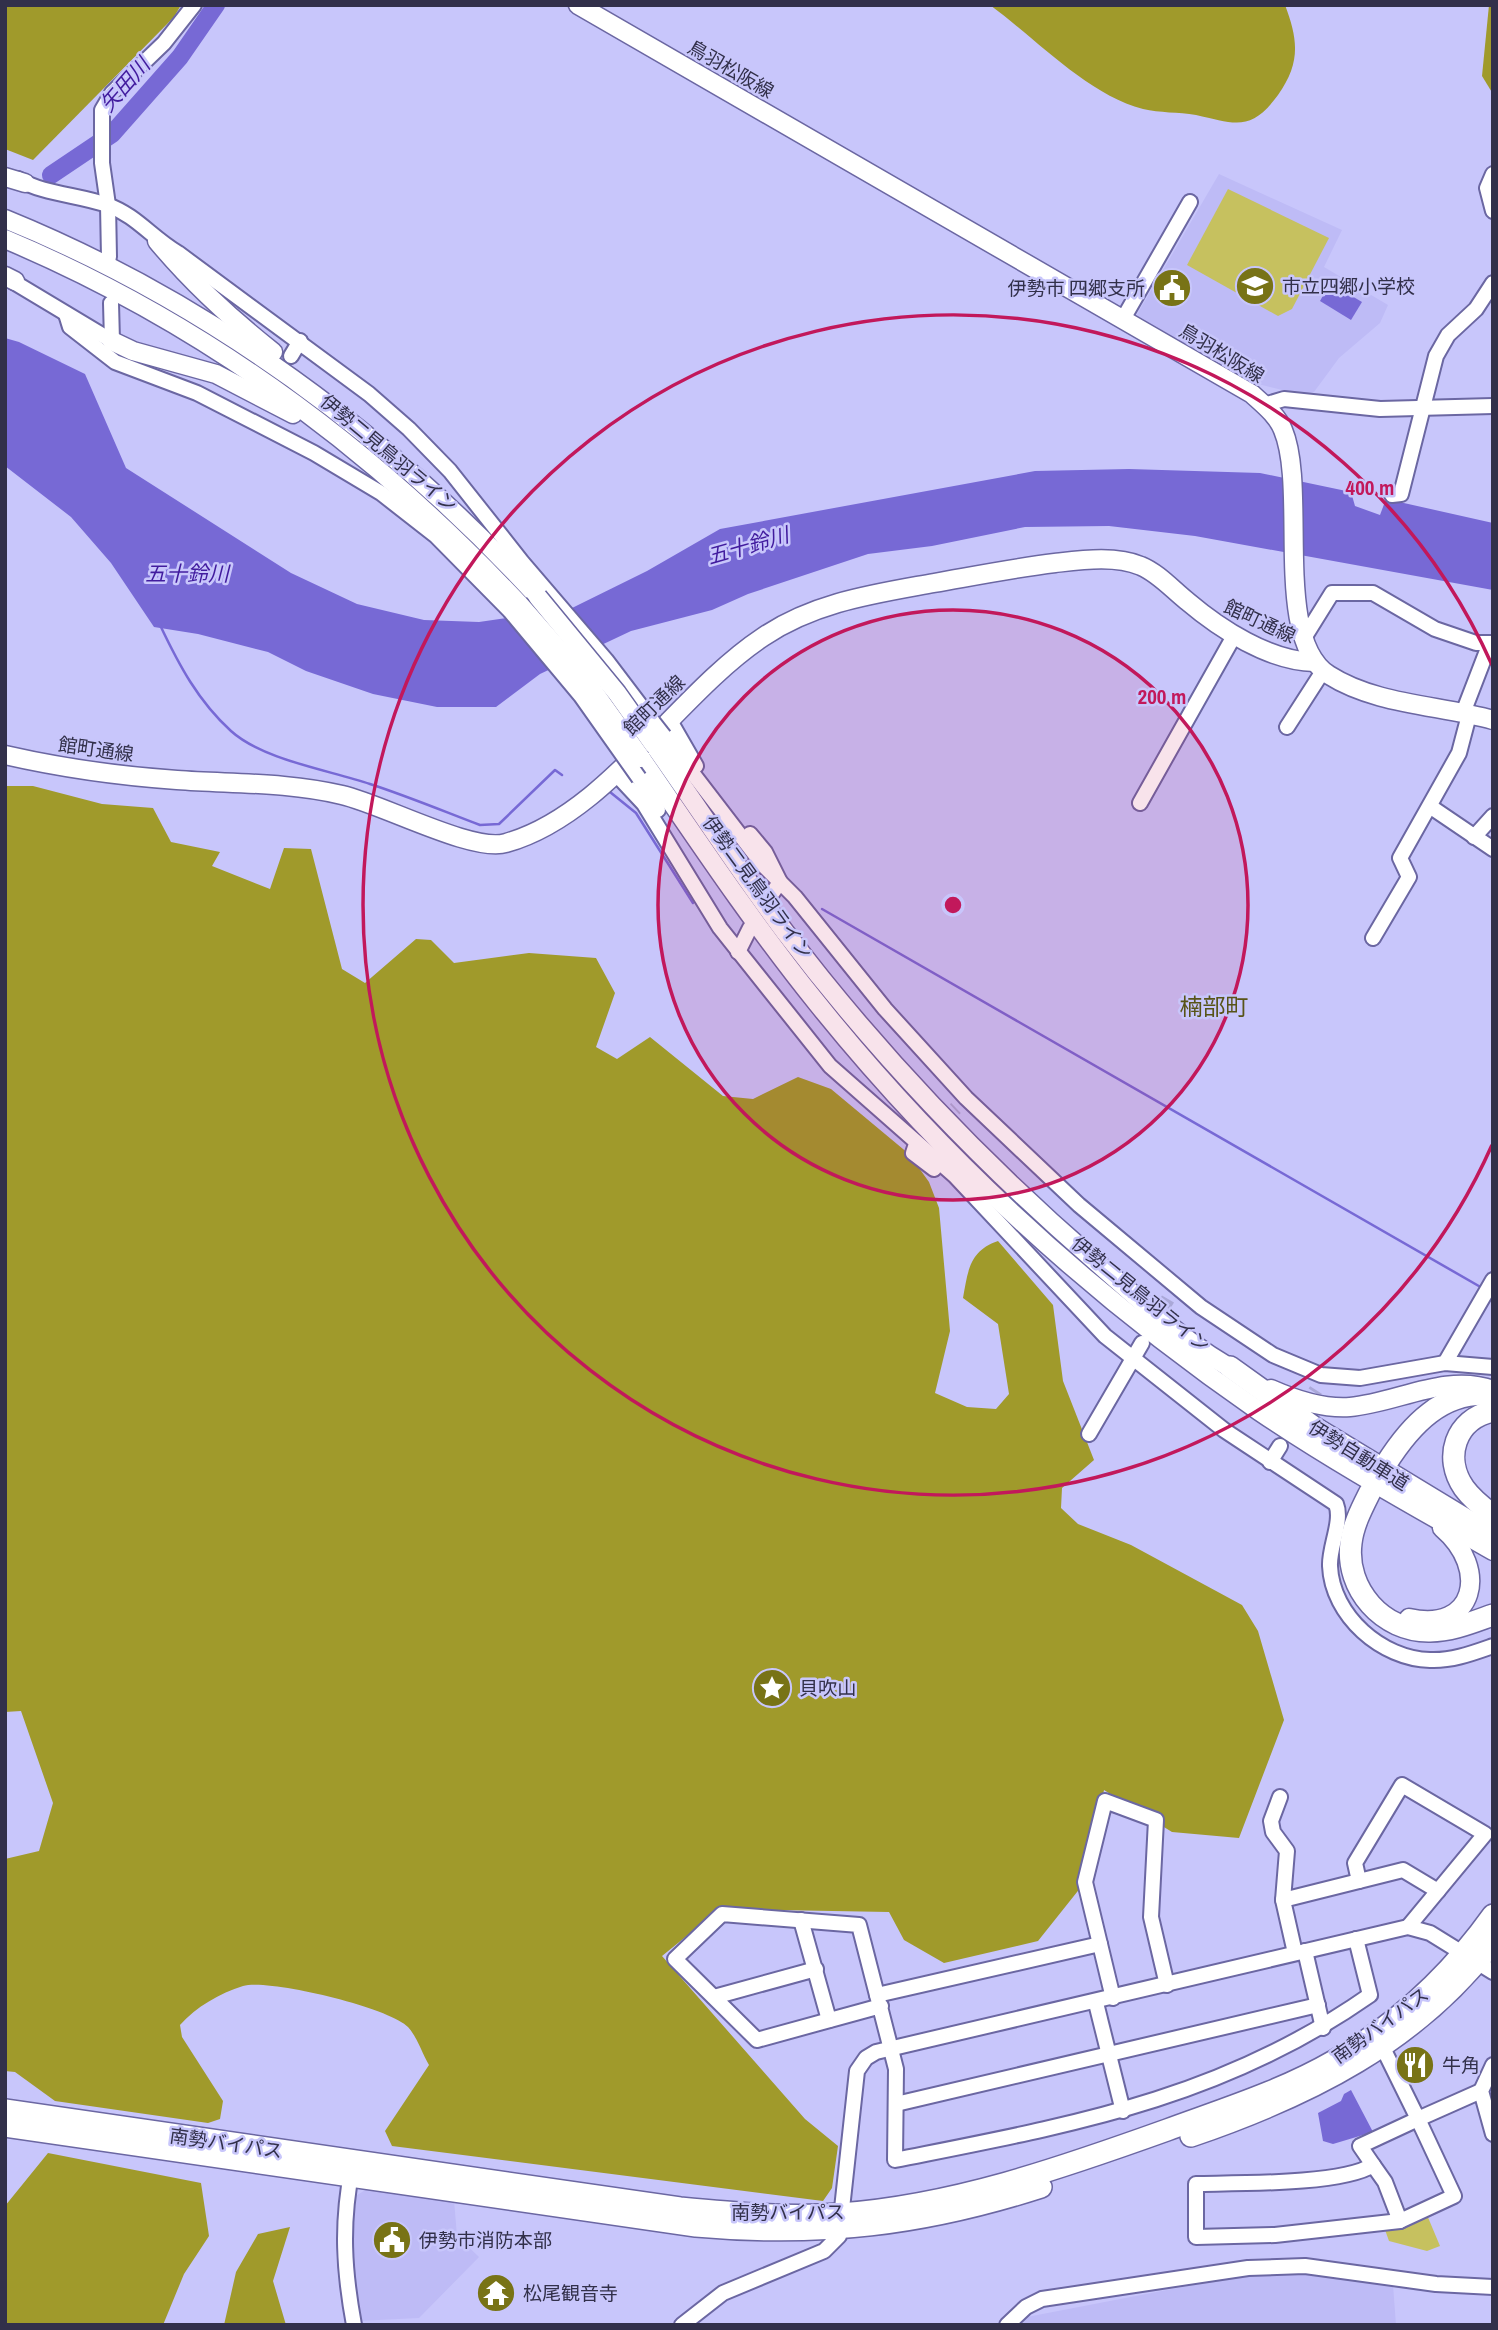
<svg xmlns="http://www.w3.org/2000/svg" width="1498" height="2330" viewBox="0 0 1498 2330" font-family="'Archivo Narrow','Noto Sans JP',sans-serif">
<style>
.built{fill:#bebbf6}
.green{fill:#c6c15f}
.forest{fill:#a09a2b}
.water{fill:#7769d5}
.lines{fill:none;stroke-linecap:round;stroke-linejoin:round}
.stream{stroke:#7769d5;stroke-width:2.5}
.river{stroke:#7769d5;stroke-width:18}
.minor-tunnel{stroke:#aaa8d8;stroke-width:14;stroke-dasharray:14 7;stroke-linecap:butt}
.minor-casing{stroke:#6b67a2;stroke-width:18}
.major-casing{stroke:#6b67a2;stroke-width:21}
.highway-casing{stroke:#6b67a2;stroke-width:24}
.minor{stroke:#fff;stroke-width:14}
.major{stroke:#fff;stroke-width:18}
.highway{stroke:#fff;stroke-width:21}
.minor-bridge-casing{stroke:#6b67a2;stroke-width:18;stroke-linecap:butt}
.major-bridge-casing{stroke:#6b67a2;stroke-width:21;stroke-linecap:butt}
.minor-bridge{stroke:#fff;stroke-width:14}
.major-bridge{stroke:#fff;stroke-width:18}
.ring{fill:none;stroke:#c2185b;stroke-width:3.5}
.labels{text-anchor:middle;stroke-width:5;stroke-linejoin:round;paint-order:stroke}
.street-label{font-size:19px;fill:#32304a;stroke:#c8c6fb}
.poi-label{font-size:19px;fill:#32304a;stroke:#c8c6fb;text-anchor:start}
.water-label{font-size:21px;font-style:italic;fill:#411b9e;stroke:#c8c6fb}
.quarter-label{font-size:23px;fill:#585418;stroke:#c8c6fb}
.centre{fill:#c2185b;stroke:#c8c6fb;stroke-width:3.5}
.ring-label{font-size:21px;text-anchor:middle;font-weight:bold;fill:#c2185b;stroke:#c8c6fb;stroke-width:5;stroke-linejoin:round;paint-order:stroke}
</style>
<rect width="100%" height="100%" fill="#c8c6fb"/>
<g class="built">
<polygon points="1219,174 1342,230 1324,267 1388,305 1380,323 1339,358 1314,392 1303,395 1246,381 1135,318"/>
<polygon points="367,2189 454,2200 457,2236 479,2257 419,2318 357,2321 346,2258 354,2197"/>
<polygon points="1281,2272 1393,2285 1396,2325 1021,2325 1027,2317 1198,2284"/>
</g>
<g class="green">
<polygon points="1228,189 1329,238 1292,309 1278,316 1187,265"/>
<polygon points="1427,2215 1440,2246 1427,2251 1389,2241 1384,2227 1412,2224"/>
</g>
<g class="forest">
<polygon points="5,5 181,5 174,17 33,160 5,149"/>
<path d="M990,5H1285C1298,39 1301,63 1278,95C1251,132 1236,124 1196,115C1178,112 1160,113 1143,109C1088,95 1035,38 990,5Z"/>
<polygon points="1489,5 1493,5 1493,94 1482,76"/>
<path d="M5,786H33L102,804L153,808L171,842L220,852L212,866L270,889L284,848L311,849L342,969L365,983L416,939L431,940L454,963L529,953L596,958L615,993L596,1047L617,1059L650,1037L723,1096L753,1099L798,1077L831,1089L909,1154L929,1182L939,1208L950,1331L935,1393L967,1407L996,1409L1009,1394L998,1324L963,1298C968,1271 969,1251 998,1241L1053,1305L1063,1381L1094,1460L1062,1488L1061,1508L1078,1524L1131,1545L1242,1605L1258,1631L1284,1720L1239,1838L1172,1832L1104,1790L1085,1882L1038,1941L944,1963L904,1940L889,1912L720,1909L662,1956L805,2119L838,2146L832,2188L823,2201L392,2146L385,2131L429,2065C422,2053 417,2037 408,2027C391,2008 268,1978 243,1986C220,1993 196,2007 180,2025L182,2037L223,2101L220,2119L208,2123L55,2101L15,2072L5,2071V1859L39,1851L53,1803L21,1711L5,1712Z"/>
<polygon points="48,2153 201,2183 209,2236 184,2274 163,2325 5,2325 5,2206"/>
<polygon points="290,2227 273,2281 286,2325 224,2325 236,2272 258,2234"/>
</g>
<g class="water">
<polygon points="1330,283 1362,302 1351,320 1320,301"/>
<polygon points="5,338 19,342 85,374 126,468 291,573 357,604 424,620 479,622 570,609 647,571 720,529 1035,471 1129,469 1260,473 1351,492 1355,506 1380,515 1386,499 1493,523 1493,590 1195,536 1109,526 1025,527 932,546 868,554 748,594 712,610 631,631 540,674 496,707 437,707 373,694 306,671 268,652 198,634 154,627 111,563 71,517 5,466"/>
<polygon points="1351,2090 1373,2132 1333,2144 1323,2141 1318,2113 1341,2101 1344,2094"/>
</g>
<g class="lines">
<g class="stream">
<path d="M160,625C179,665 198,701 231,731C263,760 329,770 370,784C407,796 443,811 480,825L499,824L555,770L562,775"/>
<polyline points="610,792 636,813 693,903"/>
<polyline points="822,909 1484,1289"/>
</g>
<polyline class="river" points="51,175 112,134 180,57 216,5"/>
<g class="minor-tunnel">
<polyline points="924,1138 956,1108"/>
<polyline points="1153,1324 1168,1299"/>
<polyline points="1303,1410 1316,1390"/>
</g>
<g class="minor-casing">
<g id="minor">
<polyline points="1493,174 1487,188 1493,211"/>
<path d="M18,179C43,194 79,195 107,205C136,215 152,238 178,253L369,394L409,429L450,471L522,562L606,660L653,722"/>
<polyline points="109,257 108,205 102,163 102,110 112,93 164,43 194,5"/>
<polyline points="7,278 112,341"/>
<polyline points="111,303 112,341"/>
<polyline points="66,314 70,327 115,362 197,393 314,453 381,493 436,536 510,611"/>
<polyline points="1123,319 1190,202"/>
<polyline points="291,356 300,341"/>
<polyline points="1264,405 1284,399 1380,409 1493,406"/>
<polyline points="1392,495 1401,494 1436,356 1448,335 1476,309 1493,283"/>
<polyline points="1304,638 1332,593 1373,593 1435,629 1476,643 1493,643"/>
<polyline points="1463,713 1490,643"/>
<polyline points="669,719 696,766"/>
<polyline points="1287,727 1323,671"/>
<polyline points="664,736 763,865 795,897 885,1009 966,1098 1079,1205 1201,1307 1273,1355 1321,1375 1360,1378 1445,1363 1493,1367"/>
<path d="M615,773L644,804L720,928L830,1066L955,1176L1105,1336L1224,1430L1336,1504C1343,1521 1329,1547 1330,1566C1332,1616 1382,1659 1430,1660C1452,1661 1473,1653 1493,1646"/>
<polyline points="639,778 658,810"/>
<polyline points="1140,803 1234,636"/>
<polyline points="1431,807 1493,849"/>
<polyline points="750,834 765,852 780,882 769,898"/>
<polyline points="1474,837 1493,816"/>
<polyline points="1373,938 1409,877 1400,858 1459,753 1469,715"/>
<polyline points="738,952 750,928"/>
<polyline points="915,1147 913,1153 934,1169"/>
<polyline points="1445,1363 1493,1280"/>
<polyline points="1089,1434 1142,1343"/>
<polyline points="1270,1462 1280,1446"/>
<polyline points="1280,1797 1271,1821 1273,1832 1287,1851 1283,1900"/>
<polyline points="1359,1881 1403,1870 1438,1891"/>
<polyline points="801,1920 829,2020"/>
<polyline points="1305,1951 1323,2028"/>
<polyline points="1295,1953 1283,1900 1359,1881 1355,1863 1402,1785 1485,1834 1408,1927"/>
<polyline points="877,1995 1100,1944"/>
<polyline points="714,1997 816,1969"/>
<polyline points="1113,1998 1085,1882 1105,1801 1156,1820 1151,1917 1167,1985"/>
<polyline points="1096,2003 1123,2111"/>
<path d="M881,2006L757,2040L675,1959L722,1914L859,1925L896,2069L895,2160C1070,2125 1220,2100 1370,1995L1356,1939"/>
<polyline points="1383,2048 1418,2119 1481,2091"/>
<polyline points="1493,2065 1481,2091 1493,2134"/>
<polyline points="896,2104 1318,2005"/>
<path d="M1418,2119L1454,2196L1400,2221L1275,2235L1196,2237V2184C1235,2183 1342,2185 1373,2165L1360,2146Z"/>
<polyline points="1373,2165 1385,2182 1400,2221"/>
<path d="M352,2169C341,2224 344,2271 354,2325"/>
<polyline points="682,2325 723,2293 824,2251 839,2236 857,2071 866,2058 876,2052 1408,1927 1430,1933 1493,1972"/>
<polyline points="1007,2325 1026,2307 1042,2299 1248,2268 1305,2266 1436,2284 1493,2287"/>
</g>
</g>
<g class="major-casing">
<g id="major">
<path d="M578,5L1252,394C1264,405 1277,415 1283,430C1308,489 1272,639 1329,675C1376,705 1440,705 1493,720"/>
<polyline points="5,177 25,183"/>
<path d="M5,219C209,302 390,436 538,597"/>
<path d="M5,239C202,322 374,449 519,604"/>
<path d="M157,241C192,283 230,318 273,352"/>
<polyline points="5,276 15,281"/>
<polyline points="112,341 133,351 216,374 293,414"/>
<path d="M654,745C698,807 739,871 785,932C876,1052 980,1161 1094,1260C1139,1299 1187,1346 1240,1373"/>
<path d="M5,755C62,768 119,776 177,780C232,784 288,782 342,795C382,804 473,853 506,843C606,815 677,694 763,637C815,602 874,594 934,583C974,576 1014,568 1055,563C1081,560 1116,555 1141,566C1158,573 1172,589 1187,601C1220,629 1269,661 1314,662"/>
<path d="M641,758C698,841 754,925 817,1003C943,1160 1094,1297 1259,1411C1334,1462 1414,1506 1493,1551"/>
<path d="M1271,1389C1296,1400 1323,1409 1350,1407C1397,1403 1445,1373 1493,1390"/>
<path d="M1409,1618C1475,1633 1490,1569 1442,1528"/>
</g>
</g>
<g class="highway-casing">
<g id="highway">
<polyline points="1230,1367 1315,1428 1493,1536"/>
<path d="M1493,1411C1455,1419 1443,1458 1464,1488C1472,1499 1482,1507 1493,1515"/>
<path d="M1386,1464C1410,1426 1443,1389 1493,1395"/>
<path d="M1370,1492C1362,1508 1353,1525 1351,1543C1345,1589 1383,1632 1430,1631C1452,1631 1473,1622 1493,1615"/>
<path d="M5,2110L680,2208C733,2213 786,2218 839,2214C952,2206 1061,2168 1167,2130C1224,2109 1282,2091 1334,2061C1397,2024 1451,1974 1493,1915"/>
<path d="M5,2126L696,2226C820,2237 923,2225 1041,2187"/>
<path d="M1191,2136C1308,2096 1416,2043 1493,1942"/>
</g>
</g>
<use href="#minor" class="minor"/>
<use href="#major" class="major"/>
<use href="#highway" class="highway"/>
<g class="minor-bridge-casing">
<g id="minor-bridge">
<polyline points="510,611 581,696 639,778"/>
<polyline points="653,722 664,736"/>
</g>
</g>
<g class="major-bridge-casing">
<g id="major-bridge">
<polyline points="538,597 617,693 654,745"/>
<polyline points="519,604 583,677 641,758"/>
</g>
</g>
<use href="#minor-bridge" class="minor-bridge"/>
<use href="#major-bridge" class="major-bridge"/>
</g>
<circle cx="953" cy="905" r="295" fill="#c2185b" fill-opacity=".12"/>
<g class="ring">
<circle cx="953" cy="905" r="295"/>
<path d="M1492 1145A590 590 0 1 1 1492 665"/>
</g>
<defs>
<g id="school-disc" transform="scale(2.0125)"><circle r="9.5" fill="#787316" stroke="#c8c6fb"/><path d="M0-5L7-2L0 1L-7-2ZM-4 1L0 2.5L4 1V4Q0 6-4 4Z" fill="#fff"/></g>
<g id="civic-disc" transform="scale(2.0125)"><circle r="9.5" fill="#787316" stroke="#c8c6fb"/><path d="M-.6-6.5H3V-4.5H.6V-3L4-1V1h2V6H-6V1h2V-1L-.6-3ZM-1.2 2.5V6h2.4V2.5Z" fill="#fff"/></g>
<g id="sight-disc" transform="scale(2.0125)"><circle r="9.5" fill="#787316" stroke="#c8c6fb"/><path d="M0-6L1.8-2.2L6-1.7L2.9 1.2L3.7 5.4L0 3.3L-3.7 5.4L-2.9 1.2L-6-1.7L-1.8-2.2Z" fill="#fff"/></g>
<g id="restaurant-disc" transform="scale(2.0125)"><circle r="9.5" fill="#787316" stroke="#c8c6fb"/><path d="M-5-6h1v4h1v-4h1v4h1v-4h1v5L-1.5 .5V6h-2V.5L-5-1ZM5-6V6H3V1.5H1.5Q1.5-4 5-6Z" fill="#fff"/></g>
<g id="temple-disc" transform="scale(2.0125)"><circle r="9.5" fill="#787316" stroke="#c8c6fb"/><path d="M0-6L5-2H3V0L6.5 2.5H4V6H1.5V3h-3V6H-4V2.5H-6.5L-3 0V-2H-5Z" fill="#fff"/></g>
</defs>
<g fill-rule="evenodd">
<use href="#school-disc" x="1255" y="286"/>
<use href="#civic-disc" x="1172" y="288"/>
<use href="#sight-disc" x="772" y="1688"/>
<use href="#restaurant-disc" x="1415" y="2065"/>
<use href="#civic-disc" x="392" y="2240"/>
<use href="#temple-disc" x="496" y="2293"/>
</g>
<g class="labels">
<g class="street-label">
<text transform="translate(731 69) rotate(30)" y="7">鳥羽松阪線</text>
<text transform="translate(1222 353) rotate(31)" y="7">鳥羽松阪線</text>
<text transform="translate(389 453) rotate(40)" y="7">伊勢二見鳥羽ライン</text>
<text transform="translate(1260 621) rotate(25)" y="7">館町通線</text>
<text transform="translate(654 705) rotate(-44)" y="7">館町通線</text>
<text transform="translate(96 749) rotate(8)" y="7">館町通線</text>
<text transform="translate(758 887) rotate(54)" y="7">伊勢二見鳥羽ライン</text>
<text transform="translate(1141 1294) rotate(39)" y="7">伊勢二見鳥羽ライン</text>
<text transform="translate(1359 1455) rotate(32)" y="7">伊勢自動車道</text>
<text transform="translate(1380 2025) rotate(-36)" y="7">南勢バイパス</text>
<text transform="translate(226 2143) rotate(8)" y="7">南勢バイパス</text>
<text x="788" y="2219">南勢バイパス</text>
</g>
<g class="poi-label">
<text x="1282" y="293">市立四郷小学校</text>
<text x="1145" y="295" text-anchor="end">伊勢市 四郷支所</text>
<text x="799" y="1695">貝吹山</text>
<text x="1442" y="2072">牛角</text>
<text x="419" y="2247">伊勢市消防本部</text>
<text x="523" y="2300">松尾観音寺</text>
</g>
<g class="water-label">
<text transform="translate(125 85) rotate(-49)" y="7">矢田川</text>
<text transform="translate(748 546) rotate(-16)" y="7">五十鈴川</text>
<text x="187" y="581">五十鈴川</text>
</g>
<g class="quarter-label">
<text x="1214" y="1015">楠部町</text>
</g>
</g>
<circle cx="953" cy="905" r="10" class="centre"/>
<g class="ring-label">
<text x="1370" y="495">400 m</text>
<text x="1162" y="704">200 m</text>
</g>
<rect width="1498" height="2330" fill="none" stroke="#32304a" stroke-width="14"/>
</svg>
